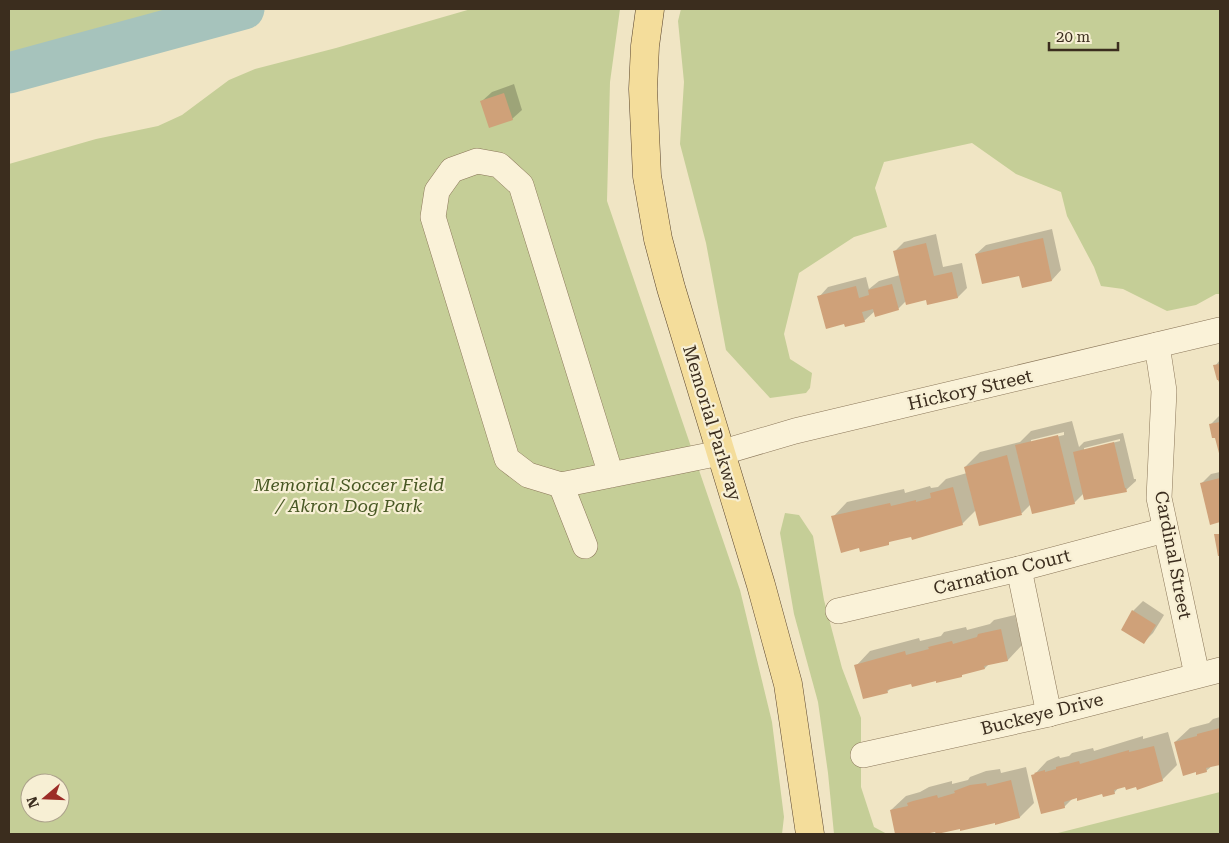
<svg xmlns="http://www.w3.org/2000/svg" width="1229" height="843" viewBox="0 0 1229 843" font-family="'Roboto Serif',serif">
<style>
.green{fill:#c5ce97;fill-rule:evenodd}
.shadow{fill:#0003;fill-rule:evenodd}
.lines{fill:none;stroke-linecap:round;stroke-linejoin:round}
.river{stroke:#a6c3bc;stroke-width:41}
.building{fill:#cfa179}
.minor-casing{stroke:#8b775a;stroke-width:26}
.major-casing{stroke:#59442e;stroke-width:29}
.minor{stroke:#faf2d8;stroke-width:25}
.major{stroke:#f4dd9b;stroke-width:28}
.labels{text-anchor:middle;stroke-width:4.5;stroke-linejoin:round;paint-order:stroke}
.street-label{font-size:18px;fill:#3b2d1e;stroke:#f7efd4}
.park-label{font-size:18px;font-style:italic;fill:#485824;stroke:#f7efd4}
</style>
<rect width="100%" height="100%" fill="#f0e5c4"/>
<g class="green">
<path d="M9,9H176C120,23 61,35 9,60Z"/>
<path d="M471,9H620L610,82L607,201L740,590L772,722L784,817L782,834H9V164L96,139L158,126L182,115L229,80L255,69L336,48ZM30,783H60V813H30Z"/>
<polygon points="681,9 1220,9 1220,294 1216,294 1196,305 1167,311 1123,289 1101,286 1094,267 1067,216 1061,192 1016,174 972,143 884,162 875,188 887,227 854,237 799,273 784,334 790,359 812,373 810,388 806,393 770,398 726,350 706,243 680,144 684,82 678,21"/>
<polygon points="785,513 799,515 813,536 824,600 842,668 861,718 861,787 874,827 887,834 834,834 828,773 818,702 794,614 780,533"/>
<polygon points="1220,792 1220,834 1054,834"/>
</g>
<g class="shadow">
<polygon points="514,84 522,110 512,119 482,101 492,92"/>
<polygon points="1052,229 1061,270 1052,280 1023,286 1020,274 976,254 986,245"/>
<polygon points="936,234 943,267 962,263 967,288 958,297 906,301 898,309 875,311 864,321 845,322 819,297 828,287 866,277 869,289 879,281 900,275 895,251 904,242"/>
<polygon points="1220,360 1220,384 1215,366"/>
<polygon points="1220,415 1220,455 1216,436 1210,425"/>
<path d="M1072,421L1079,447L1084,442L1123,433L1134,479H1136V481L1126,490L1084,493L1074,503L1030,505L1022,513L980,524L976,510L962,524L892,540L888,543L860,547L833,517L847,502L904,489L905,493L930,486L931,488L938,487L946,479L967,473L965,467L980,452L1020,442L1031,431ZM1064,432V435L1031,443V440ZM1120,439V441L1084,450V448Z"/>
<polygon points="1220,472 1220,521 1211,523 1201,484 1211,474"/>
<polygon points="1143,601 1164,615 1153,633 1144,642 1133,611"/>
<polygon points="1015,615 1022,645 1008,660 989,664 985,668 964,673 961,676 911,683 892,687 887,692 856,666 870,651 919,638 920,641 941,636 944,632 966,627 967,630 990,624 994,620"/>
<polygon points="1220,717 1220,763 1212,766 1206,771 1175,742 1190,728 1209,723 1213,719"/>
<polygon points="1168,732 1177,765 1162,780 1137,786 1119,787 1114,793 1103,793 1073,798 1064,807 1033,776 1047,761 1056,757 1059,756 1060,758 1069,756 1072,753 1093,748 1094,751 1143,736 1143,739"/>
<polygon points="1026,767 1034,803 1020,817 936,830 925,834 897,834 891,810 906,796 920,792 929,787 952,781 952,784 968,780 970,777 986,771 1000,769 1001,773"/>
</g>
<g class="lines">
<polyline class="river" points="9,73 244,9"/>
</g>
<g class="building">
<polygon points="504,93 513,120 489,128 480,101"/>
<polygon points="1043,238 1052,281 1022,288 1019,276 982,284 975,254"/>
<polygon points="926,243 934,276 952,272 958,298 927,305 926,300 906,305 893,251"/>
<polygon points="892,284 899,310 875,317 873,309 862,312 865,322 845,327 844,324 826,329 817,296 856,286 859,298 869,295 868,290"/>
<polygon points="1220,364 1220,384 1218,380 1217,380 1213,365"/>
<polygon points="1220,422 1220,457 1215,438 1212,438 1209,424"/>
<polygon points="1058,435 1075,504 1032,514 1015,445"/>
<polygon points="1114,442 1125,488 1126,488 1127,492 1084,500 1073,452"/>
<polygon points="1007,455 1022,515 979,526 964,467"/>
<polygon points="1220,478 1220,522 1210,525 1200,483"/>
<polygon points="953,487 963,525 912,540 911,537 889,542 889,545 860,552 859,548 841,553 831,516 890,503 891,506 916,500 916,502 931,498 930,493"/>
<polygon points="1214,534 1220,534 1220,556 1218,556"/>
<polygon points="1132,610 1156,625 1144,644 1121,630"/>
<polygon points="1001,629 1008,661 984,666 985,669 962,675 962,677 936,683 936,681 912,687 911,684 887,690 888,693 863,699 854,665 905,651 906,655 929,649 928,647 952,641 953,644 977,637 978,634"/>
<polygon points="1220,728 1220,765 1206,768 1207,772 1196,775 1196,772 1183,776 1174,742 1197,736 1197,734"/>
<polygon points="1154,746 1163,781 1137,790 1136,787 1126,790 1125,787 1114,790 1115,794 1103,797 1102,794 1077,801 1077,798 1064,802 1065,808 1041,814 1031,775 1035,774 1034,773 1045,770 1045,772 1056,769 1056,767 1079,761 1080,764 1129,750 1129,752"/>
<polygon points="1011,780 1020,818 995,825 995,823 960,831 960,829 937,834 936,834 935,832 925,834 895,834 890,810 908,806 907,803 913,801 937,795 938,798 955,793 954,791 970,785 986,783 987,786"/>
</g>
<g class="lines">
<g class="minor-casing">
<g id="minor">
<polyline points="1157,345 1164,391 1159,498 1197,675"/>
<polyline points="611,475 521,185 499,165 477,161 452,170 437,191 433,217 507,459 528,475 561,485 720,453 795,431 1220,330"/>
<polyline points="561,485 585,546"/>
<polyline points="1019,569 1049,714"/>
<polyline points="838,611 1019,569 1165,530"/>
<polyline points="863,755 1049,714 1220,670"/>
</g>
</g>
<g class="major-casing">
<polyline id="major" points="650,9 645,46 643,89 647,176 658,239 671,288 761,585 788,684 810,834"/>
</g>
<use href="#minor" class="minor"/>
<use href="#major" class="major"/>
</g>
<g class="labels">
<g class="street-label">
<text transform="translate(970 390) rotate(-13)" y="6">Hickory Street</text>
<text transform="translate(712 423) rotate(73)" y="6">Memorial Parkway</text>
<text transform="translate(1173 555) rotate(79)" y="6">Cardinal Street</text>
<text transform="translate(1002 572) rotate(-14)" y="6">Carnation Court</text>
<text transform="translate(1042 714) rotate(-14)" y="6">Buckeye Drive</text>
</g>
<g class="park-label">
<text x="349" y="491">Memorial Soccer Field<tspan x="349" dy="21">/ Akron Dog Park</tspan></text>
</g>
</g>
<rect width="1229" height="843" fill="none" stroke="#3b2d1e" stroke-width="20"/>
<g transform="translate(45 798) rotate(251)"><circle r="24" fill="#f7efd4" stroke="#aca18b"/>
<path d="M0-4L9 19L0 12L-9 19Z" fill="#9c2d27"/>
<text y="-8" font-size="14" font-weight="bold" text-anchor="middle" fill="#3b2d1e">N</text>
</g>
<path d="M1049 42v8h69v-8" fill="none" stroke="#3b2d1e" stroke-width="2.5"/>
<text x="1056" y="42" font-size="15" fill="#3b2d1e" stroke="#f7efd4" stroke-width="4" paint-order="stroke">20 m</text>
</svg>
